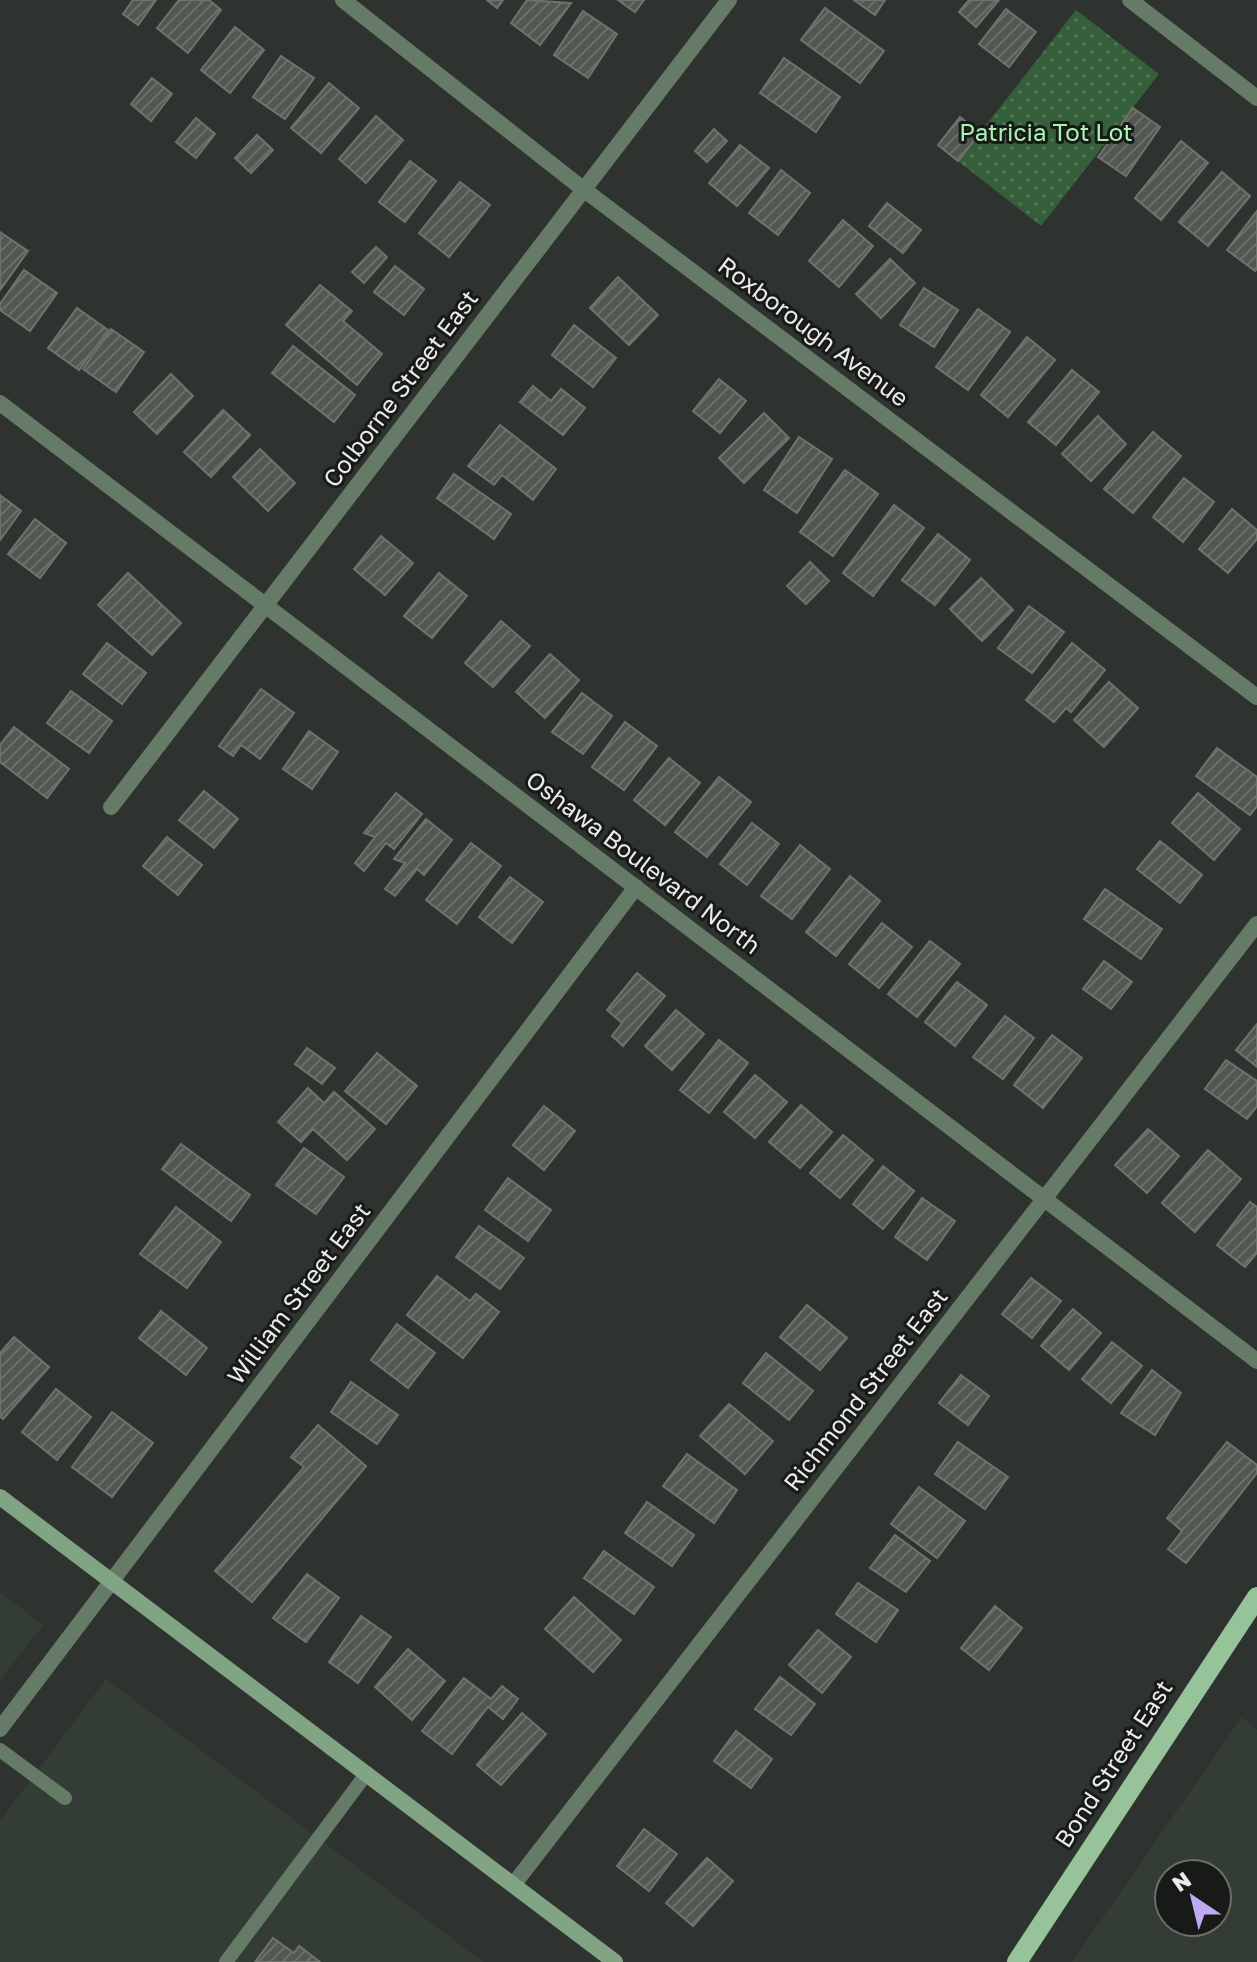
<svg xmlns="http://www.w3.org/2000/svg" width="1257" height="1962" viewBox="0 0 1257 1962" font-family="'Golos Text',sans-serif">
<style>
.built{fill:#343d35;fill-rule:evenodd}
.park{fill:url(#park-dots)}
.building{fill:url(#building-hatch);stroke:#6e736e;stroke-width:2}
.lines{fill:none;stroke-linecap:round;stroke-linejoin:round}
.lane{stroke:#657b67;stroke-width:14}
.street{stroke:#657b67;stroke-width:16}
.secondary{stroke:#81a484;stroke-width:16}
.primary{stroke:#97c39b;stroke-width:20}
.labels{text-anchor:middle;stroke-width:6;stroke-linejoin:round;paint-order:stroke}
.park-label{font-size:24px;fill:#a9f4b1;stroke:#181a18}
.street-label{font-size:24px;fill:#e9ece9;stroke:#181a18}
</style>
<defs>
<pattern id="park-dots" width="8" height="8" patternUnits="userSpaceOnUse" patternTransform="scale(2)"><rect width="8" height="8" fill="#355e3a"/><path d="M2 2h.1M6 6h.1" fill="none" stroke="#527556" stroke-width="1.8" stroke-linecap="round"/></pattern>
<pattern id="building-hatch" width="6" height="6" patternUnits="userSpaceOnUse" patternTransform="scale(2)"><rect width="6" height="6" fill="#525752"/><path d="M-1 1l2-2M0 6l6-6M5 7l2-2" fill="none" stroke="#6b6f6b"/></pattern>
</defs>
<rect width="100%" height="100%" fill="#2e332f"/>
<g class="built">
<polygon points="0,1592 43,1625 0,1680"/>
<polygon points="106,1679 483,1962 0,1962 0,1821"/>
<path d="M1242,1717L1257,1730V1962H1072ZM1169,1874H1217V1922H1169Z"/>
</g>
<polygon class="park" points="1076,10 1159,74 1041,226 958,161"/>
<g class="building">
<polygon points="133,0 156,0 138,25 123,14"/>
<polygon points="179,0 209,0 221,10 188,53 157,28"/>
<polygon points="487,0 503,0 497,8"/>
<polygon points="527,0 571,3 540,45 511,23"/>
<polygon points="618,0 644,0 635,12"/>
<polygon points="854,0 885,0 875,15"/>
<polygon points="969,0 999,0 976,27 959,12"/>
<polygon points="825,8 884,51 860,83 801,40"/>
<polygon points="1006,9 1036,32 1009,67 979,44"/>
<polygon points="583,11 617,34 588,78 554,55"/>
<polygon points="235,27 264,50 230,93 201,70"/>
<polygon points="281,56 314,78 285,119 253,97"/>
<polygon points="784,58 840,97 816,132 760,93"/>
<polygon points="152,78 172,94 151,121 131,104"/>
<polygon points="329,83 359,108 321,153 291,128"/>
<polygon points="1133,108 1160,127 1126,176 1098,157"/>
<polygon points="376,116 403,140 366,183 339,159"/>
<polygon points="960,117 980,133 958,161 938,145"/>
<polygon points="196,118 215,134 196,158 176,142"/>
<polygon points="714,129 727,141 707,162 695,151"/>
<polygon points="257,135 273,150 251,173 235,158"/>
<polygon points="1181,141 1208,163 1161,220 1135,198"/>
<polygon points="740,145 769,168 737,206 709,183"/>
<polygon points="410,161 436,181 405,222 379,202"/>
<polygon points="781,170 810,193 778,235 749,213"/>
<polygon points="1222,172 1250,196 1208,246 1179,222"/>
<polygon points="460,182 490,205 449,257 419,233"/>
<polygon points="887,203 921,230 903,253 869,226"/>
<polygon points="1257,211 1257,269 1255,271 1227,250"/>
<polygon points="843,220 873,246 839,287 809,261"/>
<polygon points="0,232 28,251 0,290"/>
<polygon points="376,247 387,257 364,283 352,272"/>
<polygon points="890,259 915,283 881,318 856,294"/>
<polygon points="395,266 424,289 404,315 374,292"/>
<polygon points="24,270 57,293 30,331 0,310 0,304"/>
<polygon points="618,277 658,315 629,345 590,308"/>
<polygon points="320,285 352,311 343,321 382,354 357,385 286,325"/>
<polygon points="924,288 958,310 934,347 900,325"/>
<polygon points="77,308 108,330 79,370 48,348"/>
<polygon points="978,309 1010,332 968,390 936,367"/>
<polygon points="574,325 616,358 593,387 552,355"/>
<polygon points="111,329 144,352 116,392 83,369"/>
<polygon points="1027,337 1055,360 1008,417 981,395"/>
<polygon points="293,346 355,395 334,422 272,373"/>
<polygon points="1072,370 1099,392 1056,445 1028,422"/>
<polygon points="171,374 193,396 157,434 134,412"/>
<polygon points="719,379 746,401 720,433 693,411"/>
<polygon points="533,386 551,401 561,389 585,408 563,435 520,402"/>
<polygon points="223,410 250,435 211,477 184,452"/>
<polygon points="764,413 789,438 744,483 719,458"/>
<polygon points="1098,416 1126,444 1091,481 1062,454"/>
<polygon points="500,425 556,469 533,500 502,475 494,485 468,466"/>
<polygon points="1153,432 1181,456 1133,513 1104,489"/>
<polygon points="799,437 832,459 797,513 764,490"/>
<polygon points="260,449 295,483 268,511 233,477"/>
<polygon points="845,470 878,494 833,556 800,532"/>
<polygon points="454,474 511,514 494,539 437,498"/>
<polygon points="1184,478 1214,502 1183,542 1153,517"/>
<polygon points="0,495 21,511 0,540"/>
<polygon points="894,505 924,528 873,596 843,573"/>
<polygon points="1232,509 1257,530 1257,539 1228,573 1199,549"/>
<polygon points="35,519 66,543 40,578 8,554"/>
<polygon points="938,534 970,560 935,605 902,580"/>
<polygon points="381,536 413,563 385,595 354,569"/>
<polygon points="810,562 829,581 806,604 787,586"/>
<polygon points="128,573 181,623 152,655 98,605"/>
<polygon points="439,573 467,596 432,638 404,616"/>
<polygon points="981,578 1013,610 982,641 950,609"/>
<polygon points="1029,606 1064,632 1032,673 998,648"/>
<polygon points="501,621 530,646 493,687 465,663"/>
<polygon points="107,643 146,673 122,704 83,674"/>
<polygon points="1072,643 1105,670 1071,712 1066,708 1054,722 1026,700"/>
<polygon points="550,654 579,680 545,718 516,692"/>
<polygon points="1109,682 1138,708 1104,747 1074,720"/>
<polygon points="261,689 294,713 260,759 241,745 233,756 219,746"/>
<polygon points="71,691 112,721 89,753 47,723"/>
<polygon points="582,693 612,716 583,754 552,732"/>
<polygon points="625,722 657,746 624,790 592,767"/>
<polygon points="14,727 69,769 47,798 0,762 0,745"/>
<polygon points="309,731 338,752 312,789 283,769"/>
<polygon points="1217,748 1257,777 1257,806 1250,815 1196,776"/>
<polygon points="669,758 700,783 665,825 634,800"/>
<polygon points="719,777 751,802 707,857 675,832"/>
<polygon points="204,791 238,819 214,848 179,820"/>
<polygon points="396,793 422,814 394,849 386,843 364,871 355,863 375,837 364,833"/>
<polygon points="1198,793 1240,829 1214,860 1172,823"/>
<polygon points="426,819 452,840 424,875 417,869 395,896 385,889 405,863 394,859"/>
<polygon points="752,823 779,844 747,885 720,864"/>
<polygon points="167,837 202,865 178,895 143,866"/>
<polygon points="1160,841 1202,875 1180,903 1137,869"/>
<polygon points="471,843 501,866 457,924 426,900"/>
<polygon points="800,845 830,869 792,919 761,896"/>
<polygon points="850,876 880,901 836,956 806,932"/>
<polygon points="510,877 543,902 512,943 479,917"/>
<polygon points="1105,889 1162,929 1141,959 1084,919"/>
<polygon points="882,923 912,947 879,988 849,964"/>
<polygon points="930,941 960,964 917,1017 888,994"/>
<polygon points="1104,961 1132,982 1111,1009 1083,989"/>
<polygon points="637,973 665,996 623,1046 612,1036 622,1023 607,1010"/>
<polygon points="957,982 987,1005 955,1046 925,1022"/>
<polygon points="676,1010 704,1034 672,1070 645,1046"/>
<polygon points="1005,1016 1034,1038 1003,1079 973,1057"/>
<polygon points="1257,1024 1257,1067 1236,1050"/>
<polygon points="1052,1035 1082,1058 1043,1108 1014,1085"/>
<polygon points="719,1040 748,1063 709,1113 680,1090"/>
<polygon points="307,1048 335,1068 322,1084 295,1064"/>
<polygon points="377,1053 417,1086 386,1124 345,1091"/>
<polygon points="1226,1060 1257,1081 1257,1106 1247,1119 1205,1089"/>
<polygon points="755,1075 787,1102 755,1138 724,1112"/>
<polygon points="308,1088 324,1103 334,1092 375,1129 347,1160 313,1129 301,1142 278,1122"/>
<polygon points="801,1105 832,1132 800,1168 769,1142"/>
<polygon points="544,1106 575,1131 544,1170 513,1145"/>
<polygon points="1148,1129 1179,1156 1147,1193 1115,1165"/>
<polygon points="843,1135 873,1160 840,1198 810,1173"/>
<polygon points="181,1144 250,1195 231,1221 162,1169"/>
<polygon points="304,1148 344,1177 316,1214 276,1185"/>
<polygon points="1208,1150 1241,1179 1195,1232 1162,1203"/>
<polygon points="883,1166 914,1191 883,1229 853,1204"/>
<polygon points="508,1178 551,1210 528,1241 485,1210"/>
<polygon points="922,1198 955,1221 927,1260 895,1237"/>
<polygon points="1250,1202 1257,1207 1257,1253 1245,1267 1217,1245"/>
<polygon points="176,1207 221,1242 187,1288 140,1254"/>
<polygon points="479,1226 524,1258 500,1289 456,1257"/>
<polygon points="437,1276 470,1301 476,1294 499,1312 463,1358 407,1315"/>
<polygon points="1031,1278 1061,1301 1032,1338 1002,1314"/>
<polygon points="807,1305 847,1338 820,1370 780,1337"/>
<polygon points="1073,1309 1101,1333 1069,1370 1041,1346"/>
<polygon points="161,1311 207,1348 186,1375 139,1338"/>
<polygon points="397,1324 435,1353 408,1388 371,1360"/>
<polygon points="14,1337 49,1367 3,1419 0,1416 0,1353"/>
<polygon points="1112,1342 1142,1366 1111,1403 1082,1379"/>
<polygon points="766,1353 813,1391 789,1420 743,1383"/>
<polygon points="1152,1370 1181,1393 1155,1435 1121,1413"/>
<polygon points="961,1375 989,1396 968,1425 939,1403"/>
<polygon points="351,1382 398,1415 377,1444 331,1412"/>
<polygon points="56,1389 91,1417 57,1460 22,1432"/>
<polygon points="729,1404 773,1441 745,1474 700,1436"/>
<polygon points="112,1412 153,1443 112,1497 72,1467"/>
<polygon points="318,1425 366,1466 252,1602 215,1571 304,1467 291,1457"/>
<polygon points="958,1442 1008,1477 985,1509 935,1474"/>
<polygon points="1227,1442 1257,1465 1257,1473 1186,1563 1168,1549 1182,1531 1167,1518"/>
<polygon points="687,1454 737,1490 714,1523 663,1486"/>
<polygon points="919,1487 965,1521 937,1558 891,1524"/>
<polygon points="647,1502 694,1535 672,1566 625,1533"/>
<polygon points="895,1535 930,1561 906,1592 870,1568"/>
<polygon points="604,1551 654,1587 634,1614 584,1578"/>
<polygon points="307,1574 339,1598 306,1642 273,1618"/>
<polygon points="858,1583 898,1610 876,1642 836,1614"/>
<polygon points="574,1597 621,1640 593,1672 545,1629"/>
<polygon points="995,1606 1022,1628 989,1670 961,1648"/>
<polygon points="361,1616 391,1637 358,1683 329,1662"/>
<polygon points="818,1630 851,1657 822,1693 789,1665"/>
<polygon points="408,1649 445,1681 412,1720 375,1687"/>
<polygon points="780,1677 815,1704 791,1735 755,1709"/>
<polygon points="464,1678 491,1699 502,1686 518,1699 503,1719 488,1707 452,1754 422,1731"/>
<polygon points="522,1713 546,1734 501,1785 477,1765"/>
<polygon points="736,1731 772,1759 751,1788 714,1761"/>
<polygon points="644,1829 677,1854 649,1891 617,1866"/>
<polygon points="707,1858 733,1881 693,1926 666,1903"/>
<polygon points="273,1938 294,1953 299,1946 320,1962 255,1962"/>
</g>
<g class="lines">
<g class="lane">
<polyline points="0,1750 65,1798"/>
<polyline points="226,1962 367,1773"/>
</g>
<g class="street">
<polyline points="343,0 583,189 1257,697"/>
<polyline points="1130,0 1257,98"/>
<polyline points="0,403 1257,1361"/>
<polyline points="111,807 729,0"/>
<polyline points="0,1729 636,887"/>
<polyline points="513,1885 1257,924"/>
</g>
<polyline class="secondary" points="0,1497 615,1962"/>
<polyline class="primary" points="1017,1962 1257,1597"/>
</g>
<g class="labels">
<g class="park-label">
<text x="1046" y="141">Patricia Tot Lot</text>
</g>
<g class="street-label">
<text transform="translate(813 332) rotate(37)" y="8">Roxborough Avenue</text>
<text transform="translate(401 389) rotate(-53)" y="8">Colborne Street East</text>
<text transform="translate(643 863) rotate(37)" y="8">Oshawa Boulevard North</text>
<text transform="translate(299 1294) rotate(-53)" y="8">William Street East</text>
<text transform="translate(866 1390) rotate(-52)" y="8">Richmond Street East</text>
<text transform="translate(1114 1764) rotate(-57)" y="8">Bond Street East</text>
</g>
</g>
<g transform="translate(1193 1898) rotate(325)"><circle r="38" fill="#181a18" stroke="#6c6e6c" stroke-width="2"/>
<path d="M0-6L14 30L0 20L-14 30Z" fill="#bfa9f4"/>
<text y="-12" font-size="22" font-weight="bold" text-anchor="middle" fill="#e9ece9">N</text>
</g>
</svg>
